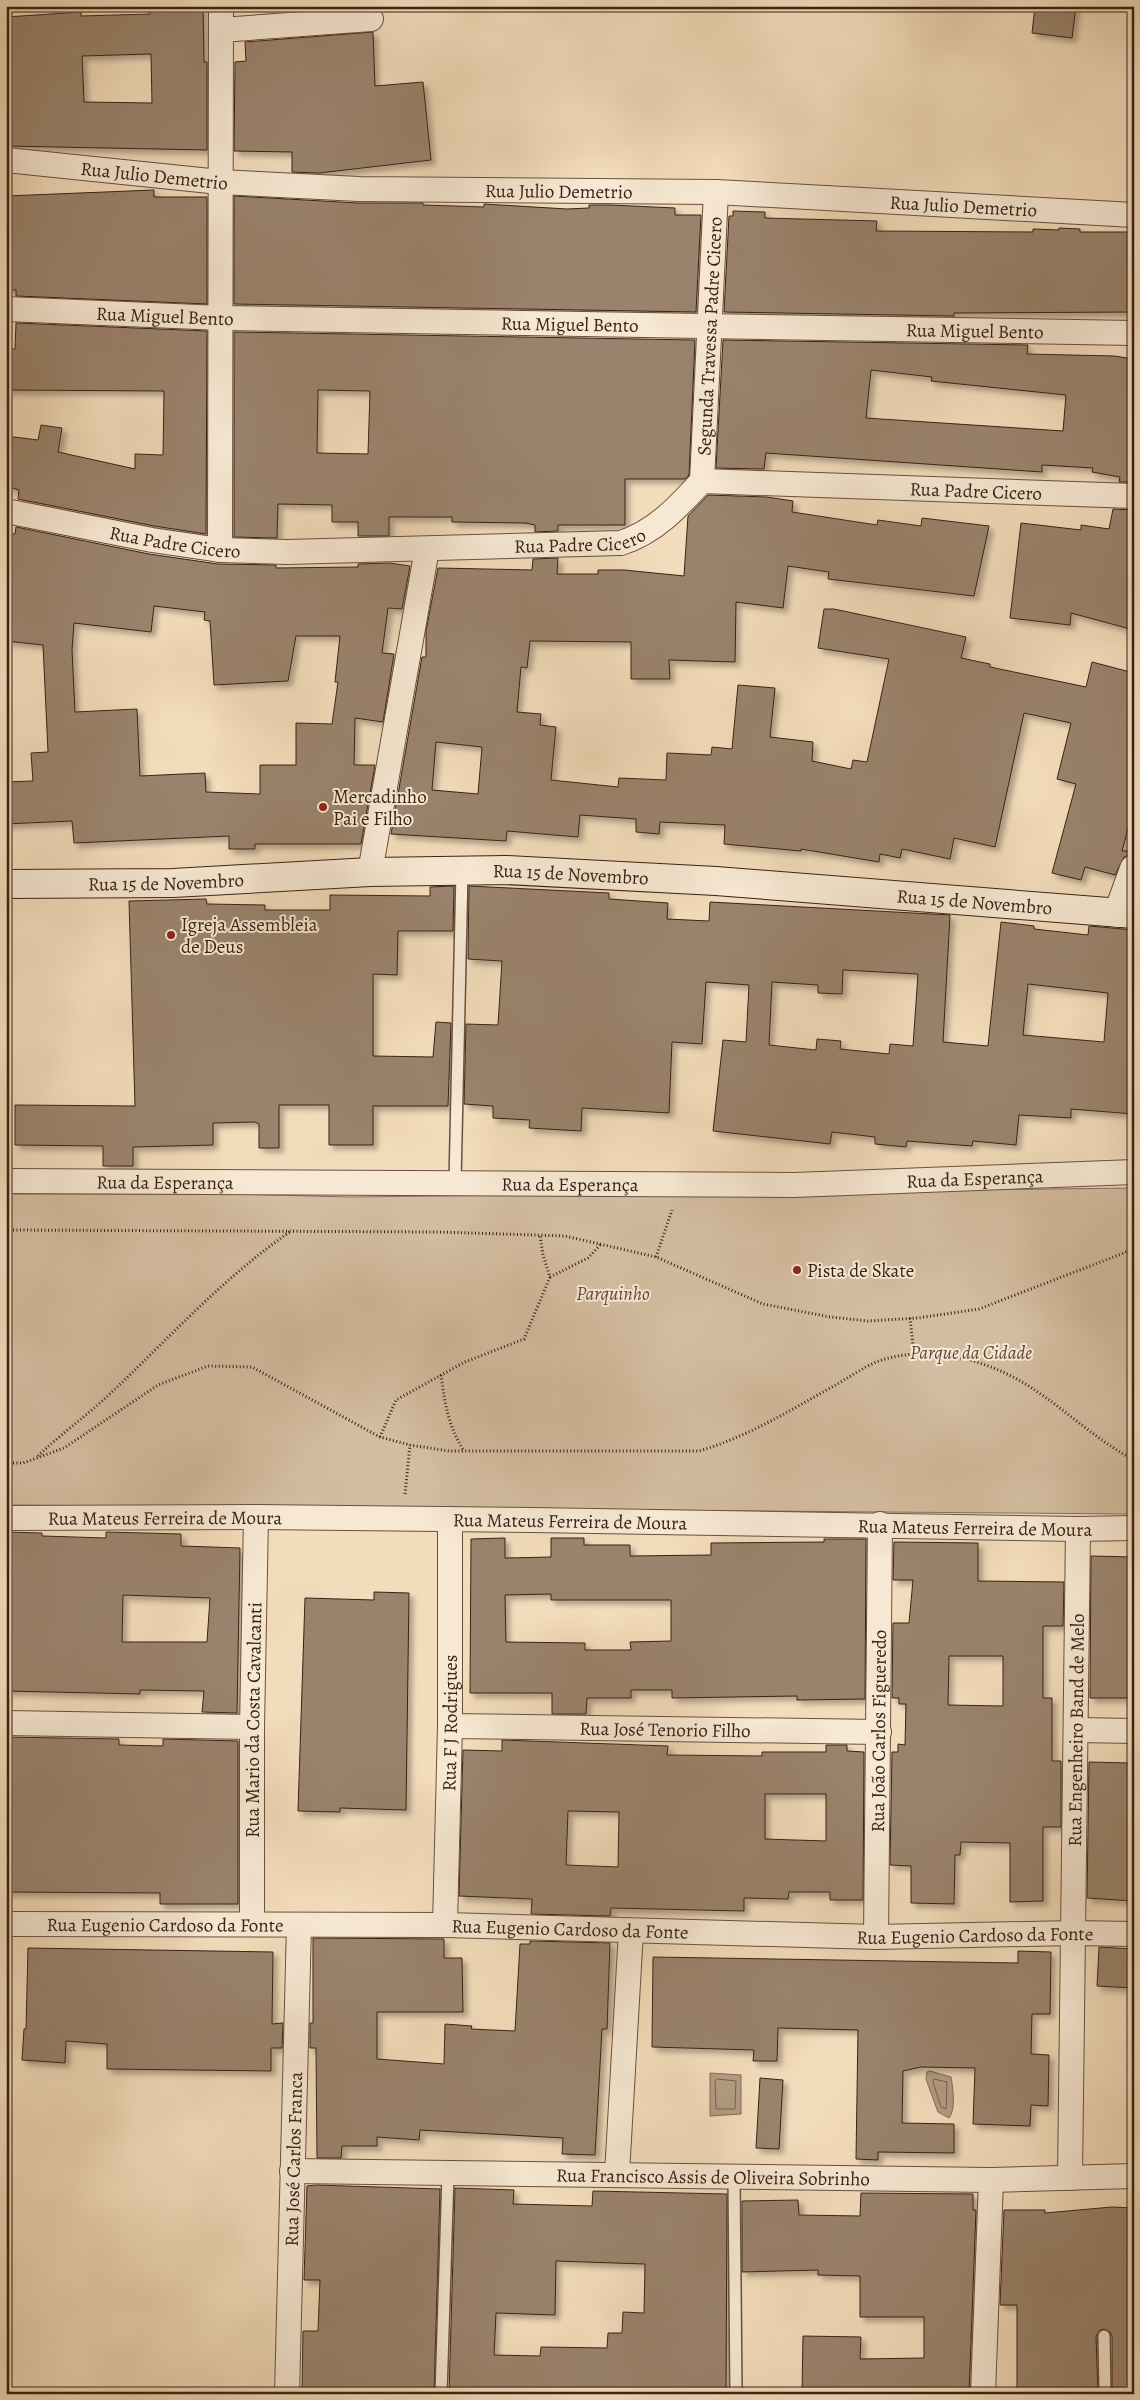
<svg xmlns="http://www.w3.org/2000/svg" width="1140" height="2400" viewBox="0 0 1140 2400" font-family="Alegreya,serif">
<style>
.green{fill:#d3bc9f;stroke:#866f5b}
.water{fill:#b49d83;stroke:#836c58}
.lines{fill:none;stroke-linecap:round;stroke-linejoin:round}
.shore{stroke:#76604d;stroke-width:1}
.building{fill:#9a836c;stroke:#392217;fill-rule:evenodd;filter:url(#shadow)}
.service-casing{stroke:#685040;stroke-width:14}
.minor-casing{stroke:#685040;stroke-width:26}
.tertiary-casing{stroke:#685040;stroke-width:30}
.secondary-casing{stroke:#392217;stroke-width:30}
.path{stroke:#392217;stroke-width:3;stroke-dasharray:1 2.5;stroke-linecap:butt}
.service{stroke:#f7e8d3;stroke-width:11}
.minor{stroke:#f7e8d3;stroke-width:24}
.tertiary{stroke:#f7e8d3;stroke-width:28}
.secondary{stroke:#f7e8d3;stroke-width:28}
.poi-dot{fill:#8f2418;stroke:#f7e8d3;stroke-width:2}
.labels{text-anchor:middle;stroke-width:4;stroke-linejoin:round;paint-order:stroke}
.street-label{font-size:19px;fill:#392217;stroke:#f7e8d3}
.poi-label{font-size:19px;fill:#392217;stroke:#f7e8d3;text-anchor:start}
.park-label{font-size:19px;font-style:italic;fill:#604839;stroke:#f7e8d3}
</style>
<defs>
<filter id="shadow"><feDropShadow dx="4.5" dy="4.5" stdDeviation="2.5" flood-color="#0004"/></filter>
</defs>
<rect width="100%" height="100%" fill="#f3dcbb"/>
<filter id="stains"><feTurbulence type="fractalNoise" baseFrequency=".004" numOctaves="4"/><feColorMatrix values="0 0 0 0 .2 0 0 0 0 .09 0 0 0 0 .02 0 0 0 .5 -.17"/></filter>
<radialGradient id="worn" r=".72"><stop offset=".6" stop-color="#630" stop-opacity="0"/><stop offset="1" stop-color="#630" stop-opacity=".3"/></radialGradient>
<polygon class="green" points="1134,1188 1134,1514 6,1505 6,1194 232,1194 349,1197"/>
<g class="water">
<path d="M930,2071L951,2077C953,2088 956,2110 949,2118L938,2112L926,2079L927,2072Z"/>
<polygon points="710,2073 741,2075 741,2114 710,2116"/>
</g>
<g class="lines">
<g class="shore">
<polygon points="718,2079 736,2081 735,2109 716,2109 715,2081"/>
<polygon points="934,2079 947,2082 946,2109 941,2107 933,2082"/>
</g>
</g>
<g class="building">
<path d="M150,6H203L204,62H207V150L6,146V17L81,12V16L150,14ZM151,54L152,103L84,102L82,56Z"/>
<polygon points="1035,6 1076,6 1072,38 1032,33"/>
<polygon points="373,32 375,86 423,82 431,160 319,173 292,172 292,152 234,151 235,62 246,61 245,42"/>
<polygon points="154,190 154,197 207,197 207,304 16,296 16,290 6,290 6,196"/>
<polygon points="234,196 358,203 423,203 423,205 484,207 484,204 567,209 589,208 589,205 611,205 675,208 675,215 701,215 696,312 234,304"/>
<polygon points="733,211 765,212 765,218 877,221 876,231 1033,232 1033,229 1059,230 1059,228 1080,229 1080,232 1134,232 1134,312 954,313 954,316 724,312 729,216 733,216"/>
<polygon points="16,323 207,331 206,534 154,526 18,499 19,490 6,486 6,436 38,440 41,425 62,428 58,452 135,469 135,454 163,455 164,391 6,390 6,349 15,349"/>
<path d="M234,332L695,340L689,475L685,479H625V525H558V531L535,532V525L525,523L452,522V517H389V536H358V522H332V505L278,504L277,538L234,537ZM318,390L370,391L368,454L317,453Z"/>
<path d="M723,340L1028,345L1027,354L1114,356L1134,359V482H1119L1120,477L1092,472L1093,468L1042,465V472L766,453L764,469L716,468ZM871,370L932,377L931,381L1066,395L1063,431L866,418Z"/>
<path d="M708,495L767,497L793,501L792,512L877,525L878,520L921,526L922,518L989,526L974,596L828,579L829,572L788,566L783,608L736,602L735,662L669,660L670,679H631V642L530,641L527,668L521,667L517,712L541,714L540,725L556,727L551,780L618,787L619,778L666,780L667,753L711,755L712,747L732,749L738,685L775,688L770,737L813,742L812,761L851,769L853,760L867,762L889,659L818,648L824,609H834L966,637L961,658L990,664V667L1086,687L1092,662L1134,673V806L1122,851H1134V854L1124,857L1115,875L1085,867L1081,880L1052,873L1076,784L1057,779L1071,723L1024,713L995,847L954,838L950,859L902,849L900,858L880,854L879,862L801,849V851L724,844L725,825L660,822L659,834L636,832V819L580,815L578,837L507,831L506,841L391,834L422,657H426V631L438,568L532,570L533,559L558,558L557,574H598V570H624L684,576L688,516ZM436,742L482,747L478,794L432,790Z"/>
<polygon points="1113,509 1134,510 1134,630 1071,613 1070,625 1010,618 1021,523 1081,530 1081,525 1109,529"/>
<path d="M16,527L149,554L218,564L276,565V568L358,567V564L389,563L410,566L402,609L388,608L382,653L394,654L383,722L355,718L354,765H375L361,844H255V849H229V836L74,843L72,821L6,824V782L33,781L31,753L48,752L43,645L6,641V533L15,534ZM154,606L205,612L204,620L210,621L214,685L288,681L296,636H340L335,682H338L332,724L296,723V765H260V794L206,792L205,773L140,776L137,709L75,712L72,650L74,623L151,632Z"/>
<polygon points="454,886 453,931 398,931 397,975 373,974 373,1056 433,1057 436,1022 451,1023 448,1106 373,1106 373,1145 329,1145 329,1105 279,1105 279,1148 259,1148 259,1124 255,1122 213,1123 213,1145 133,1147 133,1166 103,1166 103,1146 15,1145 15,1105 135,1106 129,901 206,899 207,904 265,905 265,910 330,910 330,895 430,896 430,887"/>
<path d="M469,886L609,893V899L668,903L667,919L709,921L710,902L950,915L943,1042L988,1046L1001,922L1034,926V929L1088,935L1089,926L1134,930V1114L1071,1109V1118L1019,1115L1016,1145L973,1141L972,1146L907,1141L906,1147L875,1144V1137L832,1132L830,1144L713,1131L723,1040L746,1042L749,985L706,982L702,1044L672,1042L669,1113L582,1108L581,1131L529,1128L530,1120L493,1118V1106L464,1104L466,1024L498,1025L502,961L468,959ZM843,970L918,974L913,1046L890,1044L889,1054L840,1049L841,1041L817,1039L816,1050L769,1045L772,982L818,985V993L842,994ZM1028,984L1108,993L1104,1042L1023,1035Z"/>
<path d="M6,1532L42,1533V1536L106,1538V1532L181,1534V1546L240,1548L237,1713L202,1712L204,1691L140,1690V1694L6,1691ZM123,1595L210,1598L207,1642H122Z"/>
<path d="M505,1538V1558L551,1557V1538H584V1545H630V1556L711,1555V1543L824,1542V1539H866L865,1699L797,1700V1696L672,1698V1690H631V1698H587L586,1714H552V1693H470L471,1539ZM551,1594V1600H671V1641L630,1642L631,1650H585V1643L506,1642L505,1595Z"/>
<path d="M894,1542L978,1543V1581L1064,1582L1063,1626H1043V1698H1052V1761H1061V1827H1043V1901L1010,1902V1843L961,1842L960,1855H955L954,1904L911,1903V1866L890,1865L892,1752H898V1744L905,1745L906,1704H899V1698H892L893,1623H909L913,1580H893ZM949,1656H1003V1706L948,1705Z"/>
<polygon points="1091,1556 1134,1557 1134,1698 1090,1698"/>
<polygon points="374,1592 409,1593 406,1810 340,1808 340,1812 298,1811 305,1598 374,1600"/>
<polygon points="6,1737 119,1739 119,1745 163,1746 163,1739 238,1741 238,1904 160,1904 160,1893 6,1892"/>
<path d="M502,1740L668,1746L667,1755L762,1756V1752H826V1745H847V1751L864,1752L863,1900H830V1892H789L788,1899L744,1898V1911L611,1908L610,1916L531,1914L532,1899L459,1896L463,1750L502,1751ZM765,1794H826V1841L765,1839ZM568,1811L619,1812L618,1867L566,1865Z"/>
<polygon points="1089,1762 1128,1763 1128,1766 1134,1766 1134,1901 1087,1898"/>
<polygon points="313,1938 444,1939 444,1958 462,1958 463,2012 377,2012 377,2059 444,2064 445,2024 472,2026 471,2029 515,2031 520,1944 530,1944 530,1941 610,1943 607,2029 602,2029 595,2155 562,2154 563,2138 420,2130 419,2140 377,2137 377,2146 342,2146 341,2158 317,2158 316,2048 310,2048 310,2023 313,2023"/>
<polygon points="1099,1947 1134,1949 1134,1988 1097,1986"/>
<polygon points="28,1948 273,1952 272,2024 283,2023 282,2048 271,2048 271,2071 107,2069 107,2044 66,2041 65,2063 22,2060 24,2029 26,2029"/>
<polygon points="1018,1951 1051,1952 1050,2014 1032,2014 1031,2054 1049,2055 1048,2106 1031,2105 1030,2126 973,2124 975,2068 921,2067 903,2071 902,2123 954,2124 954,2153 878,2152 878,2160 856,2159 858,2030 778,2028 777,2061 753,2061 754,2050 652,2047 653,1957 1018,1963"/>
<polygon points="760,2078 783,2080 779,2149 756,2148"/>
<polygon points="316,2185 440,2189 434,2394 372,2394 372,2391 302,2390 303,2331 318,2331 320,2280 304,2280 307,2186"/>
<path d="M455,2188L514,2190L513,2204L592,2206L593,2191L727,2194L726,2394H449ZM556,2261L645,2264L644,2313L623,2312L622,2333H608L607,2348L541,2347L540,2356L494,2355L496,2313L555,2315Z"/>
<polygon points="861,2193 973,2194 973,2210 976,2210 969,2394 802,2394 803,2336 861,2337 860,2359 924,2358 924,2317 860,2317 860,2276 818,2275 818,2270 742,2272 742,2201 798,2200 799,2215 860,2216"/>
<polygon points="1112,2207 1134,2208 1134,2394 1112,2394 1112,2336 1110,2332 1104,2329 1100,2330 1096,2336 1098,2394 1017,2394 1017,2305 1000,2305 1004,2210 1045,2210 1045,2213"/>
</g>
<g class="lines">
<g class="service-casing">
<g id="service">
<polyline points="455,1182 462,871"/>
<polyline points="734,2178 736,2394"/>
<polyline points="1104,2336 1105,2394"/>
<polyline points="441,2394 448,2174"/>
</g>
</g>
<g class="minor-casing">
<g id="minor">
<polyline points="221,30 371,19"/>
<path id="s1" d="M6,160L220,182L359,189L716,192L1134,215"/>
<path id="s2" d="M6,309L222,318L1134,333"/>
<path id="s3" d="M702,481L716,192"/>
<path id="s4" d="M6,511L152,540L220,550L287,552L621,543C655,532 678,507 702,481L1134,496"/>
<polyline points="220,550 221,6"/>
<polyline points="370,872 427,549"/>
<path id="s5" d="M6,1181L794,1185L1134,1172"/>
<path id="s6" d="M6,1518L256,1517L532,1520L1078,1529L1134,1528"/>
<polyline points="6,1723 252,1727"/>
<path id="s7" d="M450,1726L879,1732"/>
<polyline points="1077,1730 1134,1731"/>
<path id="s8" d="M6,1924L445,1925L876,1937L1073,1933L1134,1934"/>
<path id="s9" d="M252,1924V1727L256,1517"/>
<path id="s10" d="M445,1925L450,1726V1519"/>
<path id="s11" d="M876,1937L880,1524"/>
<path id="s12" d="M292,2171L991,2180L1134,2176"/>
<polyline points="617,2174 631,1931"/>
<path id="s13" d="M1070,2178L1078,1529"/>
<path id="s14" d="M287,2394L299,1925"/>
<polyline points="983,2394 991,2180"/>
</g>
</g>
<g class="tertiary-casing">
<polyline id="tertiary" points="1118,913 1134,869"/>
</g>
<g class="secondary-casing">
<g id="secondary">
<path id="s15" d="M6,884L173,883L370,872L506,870L716,881L1134,914"/>
</g>
</g>
<g class="path">
<polyline points="6,1230 439,1232 565,1236 656,1257 763,1304 830,1317 868,1321 918,1318 979,1309 1134,1249"/>
<polyline points="656,1257 672,1210"/>
<polyline points="550,1277 588,1258 602,1243"/>
<polyline points="910,1318 914,1354"/>
<path d="M441,1375C445,1405 448,1425 464,1451"/>
<polyline points="380,1437 396,1400 465,1362 524,1339 550,1277 543,1255 540,1235"/>
<path d="M38,1456C62,1433 89,1414 113,1391C171,1336 224,1277 291,1231"/>
<path d="M6,1463H23L64,1448L158,1385L208,1366L252,1367L380,1437L410,1445L449,1451H699C747,1437 789,1411 832,1387C847,1379 863,1367 879,1361C919,1347 967,1355 1005,1373C1052,1395 1088,1436 1134,1460"/>
<polyline points="405,1494 410,1445"/>
</g>
<use href="#service" class="service"/>
<use href="#minor" class="minor"/>
<use href="#tertiary" class="tertiary"/>
<use href="#secondary" class="secondary"/>
</g>
<g class="poi-dot">
<circle cx="323" cy="807" r="5"/>
<circle cx="171" cy="935" r="5"/>
<circle cx="797" cy="1270" r="5"/>
</g>
<g class="labels">
<g class="street-label">
<text dy="7" stroke="none"><textPath href="#s1" startOffset="149">Rua Julio Demetrio</textPath></text>
<text dy="7" stroke="none"><textPath href="#s1" startOffset="554">Rua Julio Demetrio</textPath></text>
<text dy="7" stroke="none"><textPath href="#s1" startOffset="959">Rua Julio Demetrio</textPath></text>
<text dy="7" stroke="none"><textPath href="#s2" startOffset="159">Rua Miguel Bento</textPath></text>
<text dy="7" stroke="none"><textPath href="#s2" startOffset="564">Rua Miguel Bento</textPath></text>
<text dy="7" stroke="none"><textPath href="#s2" startOffset="969">Rua Miguel Bento</textPath></text>
<text dy="7" stroke="none"><textPath href="#s3" startOffset="145">Segunda Travessa Padre Cicero</textPath></text>
<text dy="7" stroke="none"><textPath href="#s4" startOffset="996">Rua Padre Cicero</textPath></text>
<text dy="7" stroke="none"><textPath href="#s4" startOffset="578">Rua Padre Cicero</textPath></text>
<text dy="7" stroke="none"><textPath href="#s4" startOffset="172">Rua Padre Cicero</textPath></text>
<text dy="7" stroke="none"><textPath href="#s15" startOffset="565">Rua 15 de Novembro</textPath></text>
<text dy="7" stroke="none"><textPath href="#s15" startOffset="160">Rua 15 de Novembro</textPath></text>
<text dy="7" stroke="none"><textPath href="#s15" startOffset="970">Rua 15 de Novembro</textPath></text>
<text dy="7" stroke="none"><textPath href="#s5" startOffset="969">Rua da Esperança</textPath></text>
<text dy="7" stroke="none"><textPath href="#s5" startOffset="159">Rua da Esperança</textPath></text>
<text dy="7" stroke="none"><textPath href="#s5" startOffset="564">Rua da Esperança</textPath></text>
<text dy="7" stroke="none"><textPath href="#s6" startOffset="159">Rua Mateus Ferreira de Moura</textPath></text>
<text dy="7" stroke="none"><textPath href="#s6" startOffset="564">Rua Mateus Ferreira de Moura</textPath></text>
<text dy="7" stroke="none"><textPath href="#s6" startOffset="969">Rua Mateus Ferreira de Moura</textPath></text>
<text dy="7" stroke="none"><textPath href="#s9" startOffset="204">Rua Mario da Costa Cavalcanti</textPath></text>
<text dy="7" stroke="none"><textPath href="#s10" startOffset="202">Rua F J Rodrigues</textPath></text>
<text dy="7" stroke="none"><textPath href="#s7" startOffset="215">Rua José Tenorio Filho</textPath></text>
<text dy="7" stroke="none"><textPath href="#s11" startOffset="206">Rua João Carlos Figueredo</textPath></text>
<text dy="7" stroke="none"><textPath href="#s13" startOffset="448">Rua Engenheiro Band de Melo</textPath></text>
<text dy="7" stroke="none"><textPath href="#s8" startOffset="159">Rua Eugenio Cardoso da Fonte</textPath></text>
<text dy="7" stroke="none"><textPath href="#s8" startOffset="564">Rua Eugenio Cardoso da Fonte</textPath></text>
<text dy="7" stroke="none"><textPath href="#s8" startOffset="969">Rua Eugenio Cardoso da Fonte</textPath></text>
<text dy="7" stroke="none"><textPath href="#s14" startOffset="235">Rua José Carlos Franca</textPath></text>
<text dy="7" stroke="none"><textPath href="#s12" startOffset="421">Rua Francisco Assis de Oliveira Sobrinho</textPath></text>
</g>
<g class="poi-label">
<text x="333" y="803">Mercadinho<tspan x="333" dy="22">Pai e Filho</tspan></text>
<text x="181" y="931">Igreja Assembleia<tspan x="181" dy="22">de Deus</tspan></text>
<text x="807" y="1277">Pista de Skate</text>
</g>
<g class="park-label">
<text x="613" y="1300">Parquinho</text>
<text x="971" y="1359">Parque da Cidade</text>
</g>
</g>
<rect width="1140" height="2400" fill="none" stroke="#f3dcbb" stroke-width="25"/>
<rect x="8" y="8" width="1125" height="2385" fill="none" stroke="#392217" stroke-width="2.5"/>
<rect x="12" y="12" width="1115" height="2375" fill="none" stroke="#392217"/>
<rect width="100%" height="100%" filter="url(#stains)"/>
<rect width="100%" height="100%" fill="url(#worn)"/>
</svg>
